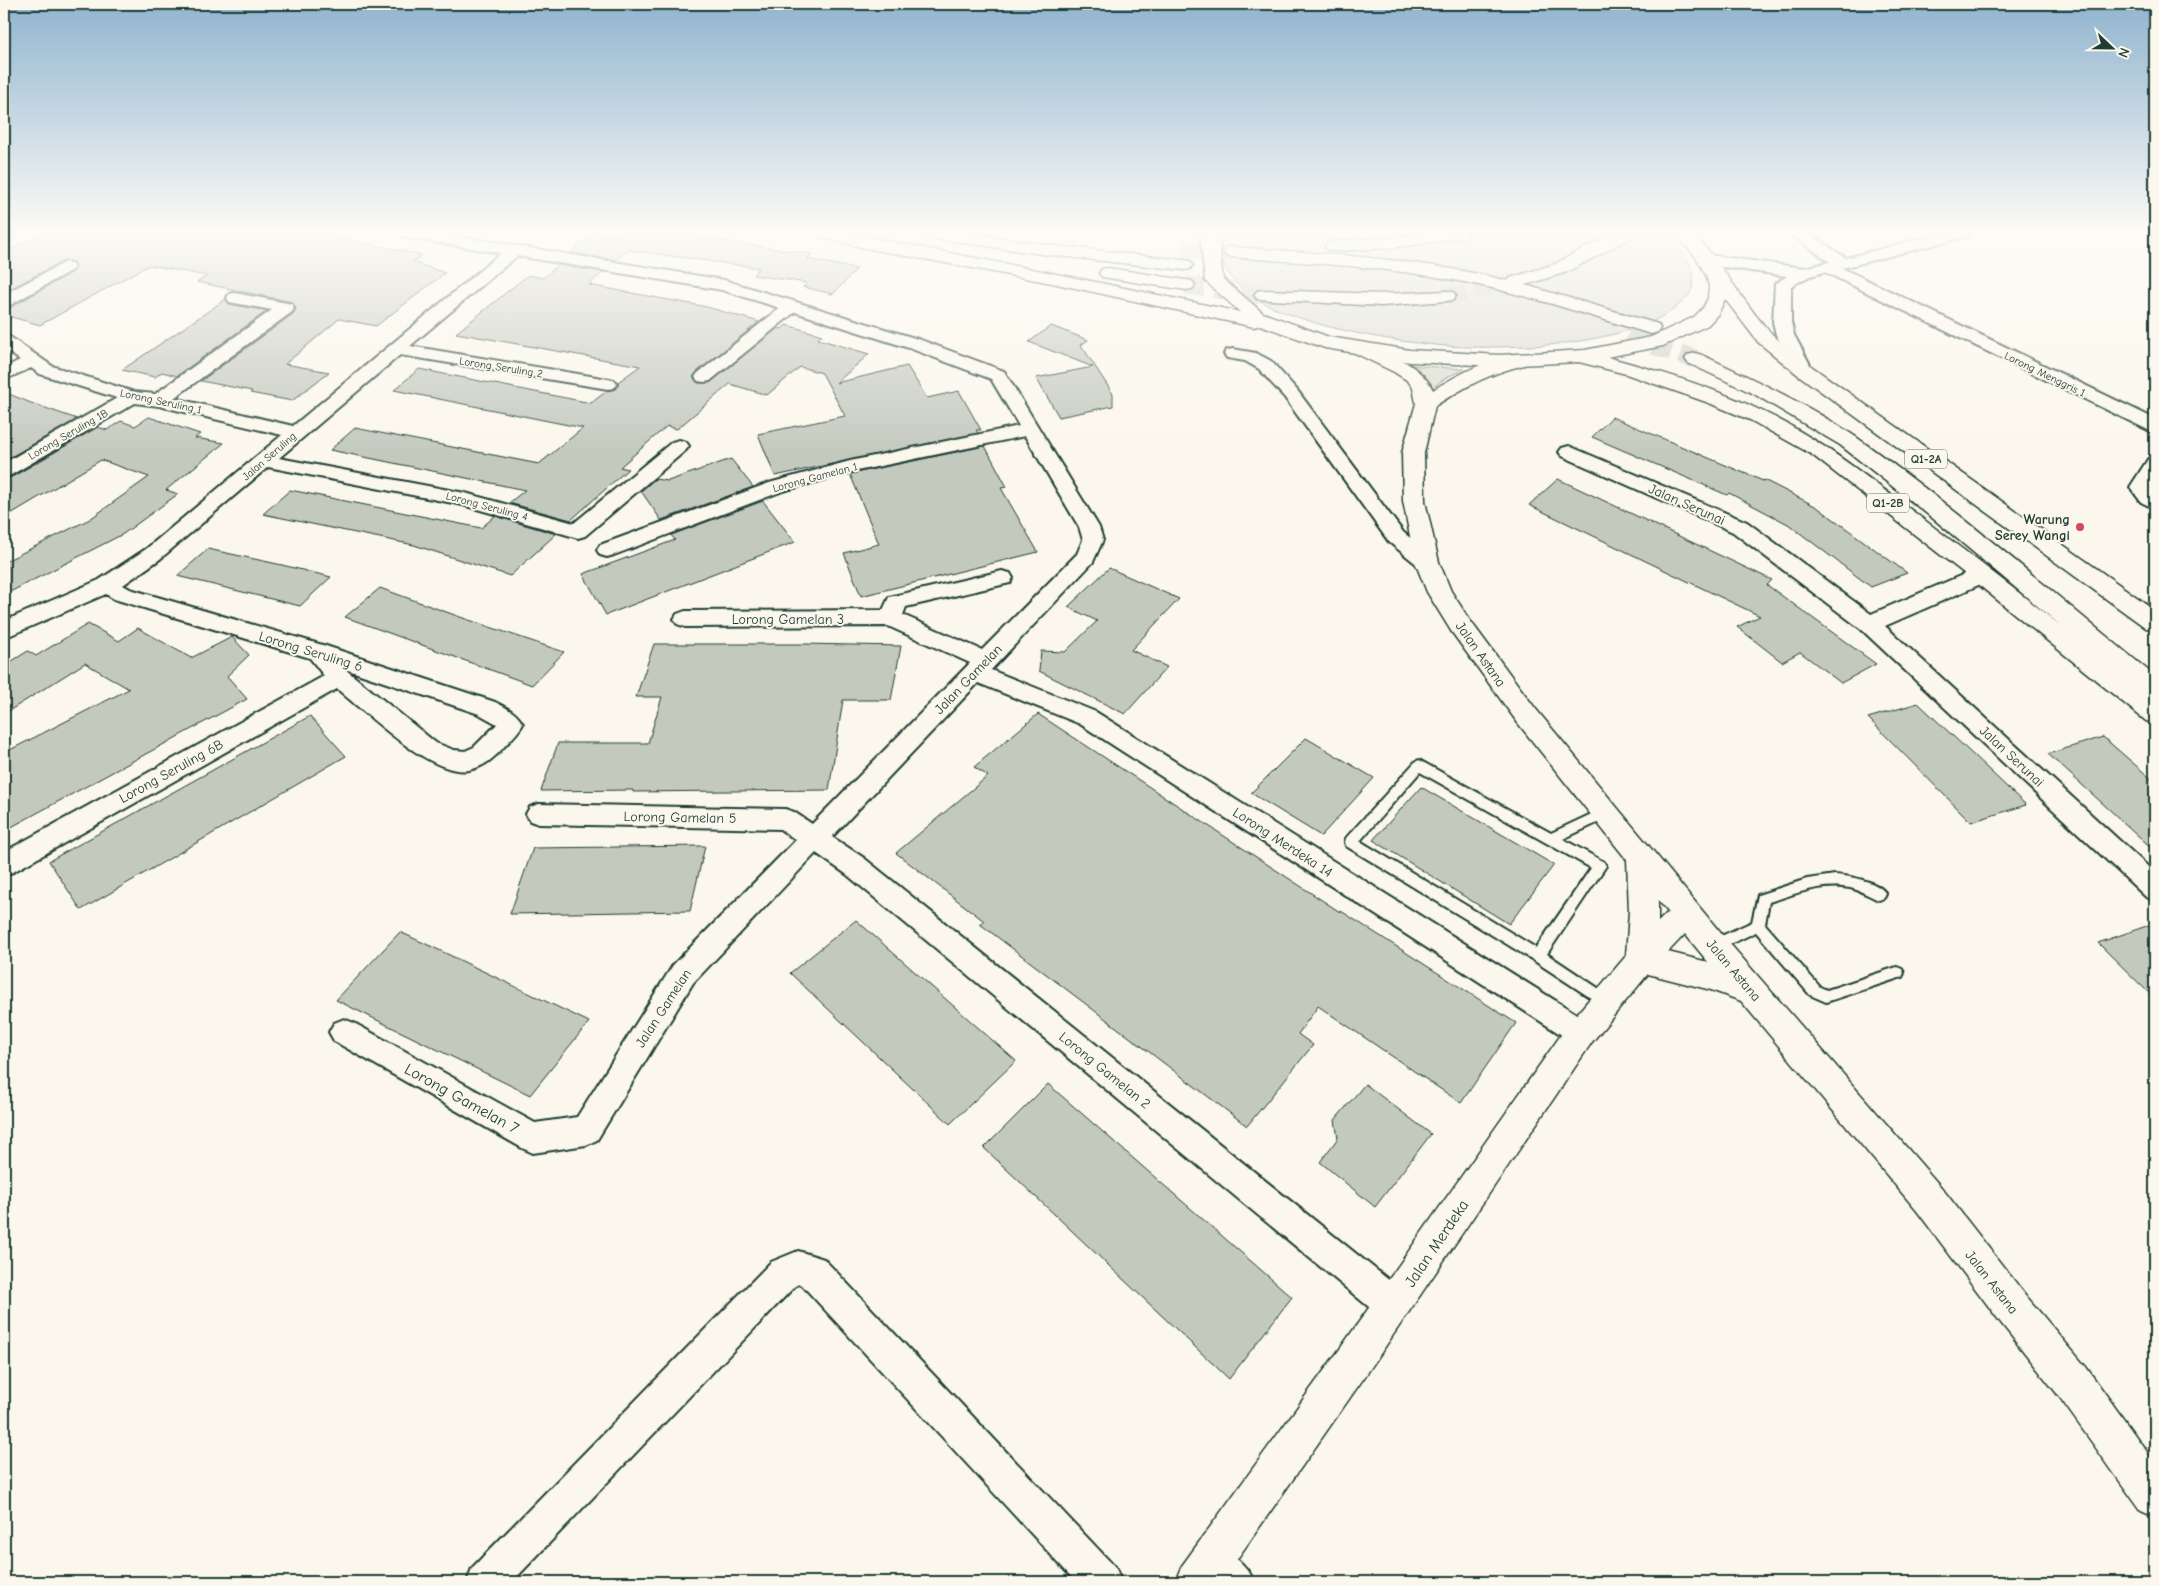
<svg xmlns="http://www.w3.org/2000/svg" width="2159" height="1586" viewBox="0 0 2159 1586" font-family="'Comic Neue',sans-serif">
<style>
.green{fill:#dbdcd1;stroke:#7d8c82}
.building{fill:#c4c9be;stroke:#1f3d34}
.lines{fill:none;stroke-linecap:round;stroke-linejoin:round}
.primary-tunnel{stroke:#cfd2c7;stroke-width:19;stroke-dasharray:19 9;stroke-linecap:butt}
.lane-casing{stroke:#1f3d34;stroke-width:4}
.street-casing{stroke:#1f3d34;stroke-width:4}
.secondary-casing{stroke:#1f3d34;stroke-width:3}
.primary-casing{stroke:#1f3d34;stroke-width:3}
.lane{fill:#fbf7ec;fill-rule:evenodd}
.street{fill:#fbf7ec;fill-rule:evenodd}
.secondary{fill:#fbf7ec;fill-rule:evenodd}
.primary{fill:#fbf7ec;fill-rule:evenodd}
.poi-dot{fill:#d1495b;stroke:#fbf7ec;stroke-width:2}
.labels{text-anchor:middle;stroke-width:4;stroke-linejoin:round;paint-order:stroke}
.far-street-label{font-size:11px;fill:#1f3d34;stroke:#fbf7ec}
.shield{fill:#fbf7ec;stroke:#61756b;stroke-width:1}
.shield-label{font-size:12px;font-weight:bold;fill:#1f3d34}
.street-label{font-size:14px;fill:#1f3d34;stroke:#fbf7ec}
.poi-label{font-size:14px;font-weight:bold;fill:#1f3d34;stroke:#fbf7ec;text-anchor:end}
.near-street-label{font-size:16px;fill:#1f3d34;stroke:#fbf7ec}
</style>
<rect width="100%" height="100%" fill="#fbf7ec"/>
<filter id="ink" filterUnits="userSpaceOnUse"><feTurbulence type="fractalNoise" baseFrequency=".02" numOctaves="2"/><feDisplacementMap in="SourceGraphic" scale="10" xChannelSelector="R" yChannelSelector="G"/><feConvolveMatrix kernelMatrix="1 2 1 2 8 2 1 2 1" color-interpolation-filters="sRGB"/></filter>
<g filter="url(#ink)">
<g class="green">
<path d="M1228,233H1665C1679,247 1698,266 1692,288C1691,293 1685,300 1681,303C1651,333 1570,345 1527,346C1501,347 1474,348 1448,346C1399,343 1214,319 1222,247C1223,243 1227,237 1228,233Z"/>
<polygon points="1408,365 1465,369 1447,377 1432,388"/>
</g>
<g class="building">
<polygon points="43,233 315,233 422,255 413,262 445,273 376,326 339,319 285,364 329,372 292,401 250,393 252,391 201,381 293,314 296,309 292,302 197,282 207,276 149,265 40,325 4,315 4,308 11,307 73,272 76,268 73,262 65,260 4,292 4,253"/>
<polygon points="593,233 693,233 690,236 812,254 807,259 857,269 833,294 803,287 807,283 753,275 759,268 627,250 616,260 571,253"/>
<polygon points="558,265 603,272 589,285 707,307 759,322 697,372 693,377 698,383 711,382 778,328 782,329 786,325 822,335 818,339 869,354 836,383 907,366 927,398 959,391 981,430 976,430 978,433 775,476 758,434 845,416 822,373 800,367 767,395 730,384 677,429 667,426 620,467 628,469 571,520 509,503 525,490 330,450 355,428 539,464 583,428 394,390 419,369 591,403 607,391 616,389 618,382 640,366 456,333 528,275 543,278"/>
<polygon points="226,299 229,304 267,311 177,376 162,372 155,377 122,370"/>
<polygon points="1051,326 1088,340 1081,345 1113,394 1113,406 1059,417 1036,378 1093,367 1029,342"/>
<polygon points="4,392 31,403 77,419 4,461"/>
<polygon points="149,417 200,434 195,438 224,443 166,490 178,494 123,534 4,595 4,562 90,519 149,477 101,460 4,518 4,479 12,477 98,427 107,430 121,421 135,426"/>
<polygon points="1612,417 1763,481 1764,480 1817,507 1907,573 1871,587 1788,524 1729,493 1727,495 1592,437"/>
<polygon points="985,446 1007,487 1001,488 1038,552 861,596 844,553 879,544 850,474"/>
<polygon points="731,459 753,487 661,520 641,491 655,479 668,481"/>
<polygon points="1558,479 1772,580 1767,585 1876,664 1841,683 1800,652 1782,662 1737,627 1760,616 1529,505"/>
<polygon points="290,490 481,528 495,516 556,534 510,576 414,545 263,514"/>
<polygon points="763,501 795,542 606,615 583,574 675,540 671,535"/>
<polygon points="208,549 282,565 331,577 300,606 177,576"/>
<polygon points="1109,568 1179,599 1131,650 1167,667 1125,714 1039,671 1041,651 1065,652 1097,621 1068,607"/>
<polygon points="380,588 463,618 564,652 532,685 345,617"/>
<polygon points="88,624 119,641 138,628 191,658 232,637 249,655 227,676 247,699 4,831 4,753 129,689 85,663 4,714 4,666 28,651 36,656"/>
<polygon points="654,644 804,644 901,646 891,700 843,700 829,790 633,792 633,790 541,791 558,743 648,743 662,697 636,697"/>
<polygon points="1918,703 1953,736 2026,805 1971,822 1868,718"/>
<polygon points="1038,714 1340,912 1341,911 1516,1023 1461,1103 1318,1006 1298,1034 1313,1045 1247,1126 980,924 984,921 896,853 988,776 974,767"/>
<polygon points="310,716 346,756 81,910 49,861"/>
<polygon points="2103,737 2155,782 2155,851 2048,754"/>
<polygon points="1306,738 1374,778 1321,836 1251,793"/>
<polygon points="1421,787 1554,865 1509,924 1373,840"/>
<polygon points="705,846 690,911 510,914 533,848"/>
<polygon points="856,920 1016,1061 950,1124 790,973"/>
<polygon points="2155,923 2155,999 2098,943"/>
<polygon points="400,932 441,951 589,1022 530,1095 336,1000"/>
<polygon points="1048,1084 1292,1297 1229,1379 984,1148"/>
<polygon points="1365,1084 1431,1134 1375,1207 1320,1162 1338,1138 1335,1120"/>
</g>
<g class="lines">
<g class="primary-tunnel">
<polyline points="1182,249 1232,252"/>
<polyline points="1186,285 1263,295"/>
<polyline points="1447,296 1516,282"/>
<polyline points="1627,336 1695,359"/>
</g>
<g class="lane-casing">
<g id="lane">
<path d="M1419,760L1551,833L1602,809H1610L1612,813L1610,817L1563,839L1604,862L1606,866L1547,954L1610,996L1612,1000L1610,1004L1605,1006L1600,1004L1533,960L1346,846L1345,842L1346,838L1415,762ZM1420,772L1591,868L1536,948L1360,841Z"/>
<path d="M1835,875C1848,876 1879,881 1886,894L1884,898L1879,900C1869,896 1860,890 1850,888C1822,882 1795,894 1769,902L1765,924L1820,987L1827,990L1897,967L1902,969L1904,973L1902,977L1826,1002L1810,995L1756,932L1718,950L1713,952L1708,950L1706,946L1708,942L1752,922L1758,895L1807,879Z"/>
</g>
</g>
<g class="street-casing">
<g id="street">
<polygon points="4,233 18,233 16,236 4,241"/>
<path d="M401,233H438L724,280L921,340L1004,371L1099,527L1103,540L1093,562L991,670L1096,712L1591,1023L1596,1032L1591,1041L1581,1045L1571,1041L1080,724L978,683L832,837L864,858L1405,1293L1410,1305L1405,1317L1393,1322L1381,1317L846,874L816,853L693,983L597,1140L586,1145L533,1153L522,1148L334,1041L329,1032L334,1023L344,1019L354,1023L535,1123L577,1117L673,965L796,840L780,829L539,824L530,821L526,814L530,807L539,804L785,809L794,812L812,824L970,663L888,626L685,627L677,624L674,619L677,614L685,611L883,610L889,597L1002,571L1010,573L1013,578L1010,583L906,607L903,615L982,650L1077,554L1083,540L1079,527L1025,436L852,472L783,491L614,555L607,557L600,555L597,550L600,545L769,483L850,461L1019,426L991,379L909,348L795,312L710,381L704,382L698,381L695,377L698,373L780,308L722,290L517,256L410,346L614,380L617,384L614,388L608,389L400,355L279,458L465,493L574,523L672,442L679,440L686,442L689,446L686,450L585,536L578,538L463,505L268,467L160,559L123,585L130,589L326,646L495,702C507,708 516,712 523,724C518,733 510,740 503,748C494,758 484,767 469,770C431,777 366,712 337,689L13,872L4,875V852L324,676L310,658L114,599L106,594L4,638V621L99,580L146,549L282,435L159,406L135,403L11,475L4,477V463L117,398L40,374L31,368L4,380V368L20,360L4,349V336L10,337L52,366L134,392L155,394L272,310L229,302L227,298L229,294L235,293L292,304L294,308L292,312L174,398L293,426L501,253L409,238L403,236ZM345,669L479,714L497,724L474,747L465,751L454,750L436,743Z"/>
<polygon points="1789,233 1808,233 1846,258 1943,233 1970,233 1968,236 1842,268 2155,419 2155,432 2148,430 1825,272 1810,276 1791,286 1791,322 1794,335 1813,370 1810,374 1804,375 1798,374 1776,335 1773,322 1775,284 1787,276 1708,265 1702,263 1700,260 1702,257 1708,255 1804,268 1830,262"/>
<polygon points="66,262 72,264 74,267 72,270 10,305 4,306 4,294"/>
<polygon points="1233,349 1256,353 1271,361 1297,390 1403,532 1434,557 1438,562 1434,567 1427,569 1420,567 1389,542 1285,398 1259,369 1245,361 1227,358 1224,354 1227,350"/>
<polygon points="1569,446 1747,522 1871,614 1974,570 1982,568 1990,570 1993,575 1990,580 1885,626 2155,873 2155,900 2146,897 1861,629 1733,532 1562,456 1559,452 1562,448"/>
<polygon points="2155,457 2155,478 2150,487 2155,494 2155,509 2141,502 2130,487 2148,459"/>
<polygon points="798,1251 824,1259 1116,1568 1121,1582 1076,1582 802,1285 799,1284 795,1286 512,1582 467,1582 472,1568 771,1262"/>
<path d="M1209,1543C1228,1551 1247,1563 1254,1582H1204L1196,1575L1190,1562L1196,1549Z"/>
</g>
</g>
<g class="secondary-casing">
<path id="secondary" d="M1362,343C1385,349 1423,367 1433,390C1454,377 1500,351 1524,357L1527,361L1524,365C1488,374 1466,386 1435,406L1424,453L1425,501L1439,562L1451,591L1469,619L1535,708L1724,937L1941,1187L2027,1297L2086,1367L2155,1463V1517L2141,1511L2058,1395L2001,1323L1917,1211L1741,1001L1711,990L1648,974L1592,1042L1368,1372L1221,1582H1175L1181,1567L1342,1346L1570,1022L1626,956L1629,911L1627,860L1517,722L1451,631L1427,592L1415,562L1403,501L1402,453L1416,403L1413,388L1408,381L1394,372L1355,353L1352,349L1355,345ZM1658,900L1668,912L1658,922ZM1685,934L1708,962L1668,952Z"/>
</g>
<g class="primary-casing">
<g id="primary">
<path d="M818,233H847L1052,273L1240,312L1205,281L1200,233H1218L1223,279L1263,313L1329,337L1410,350L1500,355L1585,350L1651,337L1694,317L1703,308L1708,298L1709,286L1706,275L1695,256L1674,233H1692C1723,263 1742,303 1772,334C1783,346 1798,355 1811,366L2155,610V630L2146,628L1797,374L1758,342L1725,299L1718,314L1708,325L1663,346L1607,357C1660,371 1715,388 1764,412C1815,436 1858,470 1902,503C1956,544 2009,584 2061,626L1936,521L1840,445L1754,394L1688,363L1685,359L1688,355L1695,353L1702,355C1753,379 1809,405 1856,437C1960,511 2056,596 2155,676V699H2154L2155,700V724L2146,721L1974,581L1811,454L1750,420L1709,403L1626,374L1579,362L1500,366L1410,362L1325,348L1260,325L1254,327L1052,283L865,248L820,237Z"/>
<polygon points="922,233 967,233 1041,244 1184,260 1190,261 1193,265 1190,269 1184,270 1041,254 930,238 924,237"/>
<polygon points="1423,233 1468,233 1466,237 1460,238 1390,248 1334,251 1328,250 1325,246 1328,242 1334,241 1390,238"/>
<path d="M1613,233H1634L1632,237L1567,272L1525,285L1658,324L1660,328L1658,332L1651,334L1644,332C1581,313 1519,292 1454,280C1381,266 1306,263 1232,257L1226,256L1223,252L1226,248L1232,247C1325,254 1417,258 1508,281L1510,278L1555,264Z"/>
<polygon points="1108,268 1186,280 1192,281 1195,285 1192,289 1186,290 1102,277 1099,273 1102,269"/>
<polygon points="1263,290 1381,294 1447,291 1453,292 1456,296 1453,300 1447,301 1381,306 1257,299 1254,295 1257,291"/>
</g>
</g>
<use href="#lane" class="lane"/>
<use href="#street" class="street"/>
<use href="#secondary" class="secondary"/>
<use href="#primary" class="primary"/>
</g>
</g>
<linearGradient id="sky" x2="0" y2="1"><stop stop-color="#90b4cf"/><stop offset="0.51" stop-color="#fdfbf6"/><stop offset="1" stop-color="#fdfbf6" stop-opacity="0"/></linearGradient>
<rect width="2159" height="455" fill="url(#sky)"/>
<circle class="poi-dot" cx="2080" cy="527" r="5"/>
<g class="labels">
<g class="far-street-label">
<text transform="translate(501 367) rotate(9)" y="4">Lorong Seruling 2</text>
<text transform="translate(2045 374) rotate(26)" y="4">Lorong Menggris 1</text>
<text transform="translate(161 401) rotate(12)" y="4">Lorong Seruling 1</text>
<text transform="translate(68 434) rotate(-30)" y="4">Lorong Seruling 1B</text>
<text transform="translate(269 456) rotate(-41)" y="4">Jalan Seruling</text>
<text transform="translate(815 477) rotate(-15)" y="4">Lorong Gamelan 1</text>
<text transform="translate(487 506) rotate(15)" y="4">Lorong Seruling 4</text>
</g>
<g class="shield">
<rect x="1905" y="449.5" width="42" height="19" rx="4"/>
<rect x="1867" y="493.5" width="42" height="19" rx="4"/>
</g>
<g class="shield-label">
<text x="1926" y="463">Q1-2A</text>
<text x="1888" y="507">Q1-2B</text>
</g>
<g class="street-label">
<text transform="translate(1687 504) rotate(24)" y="5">Jalan Serunai</text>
<text x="788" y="624">Lorong Gamelan 3</text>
<text transform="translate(311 651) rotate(17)" y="5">Lorong Seruling 6</text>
<text transform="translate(1481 654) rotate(55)" y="5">Jalan Astana</text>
<text transform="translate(968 679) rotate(-46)" y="5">Jalan Gamelan</text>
<text transform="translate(2012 756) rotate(43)" y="5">Jalan Serunai</text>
<text transform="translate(171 771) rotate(-29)" y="5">Lorong Seruling 6B</text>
<text transform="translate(680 817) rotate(1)" y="5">Lorong Gamelan 5</text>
<text transform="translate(1283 842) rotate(33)" y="5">Lorong Merdeka 14</text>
<text transform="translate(1734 970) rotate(50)" y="5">Jalan Astana</text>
<text transform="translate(663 1008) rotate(-57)" y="5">Jalan Gamelan</text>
<text transform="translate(1105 1070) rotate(39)" y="5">Lorong Gamelan 2</text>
<text transform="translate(1992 1282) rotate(52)" y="5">Jalan Astana</text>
</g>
<g class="poi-label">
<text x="2070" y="524">Warung<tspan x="2070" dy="16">Serey Wangi</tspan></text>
</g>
<g class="near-street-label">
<text transform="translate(462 1098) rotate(29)" y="6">Lorong Gamelan 7</text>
<text transform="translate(1436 1243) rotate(-56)" y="6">Jalan Merdeka</text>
</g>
</g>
<rect width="2159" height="1586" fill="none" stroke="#fbf7ec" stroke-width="20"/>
<rect x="10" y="10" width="2139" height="1566" fill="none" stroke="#1f3d34" stroke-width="2" filter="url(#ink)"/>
<g transform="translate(2112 48) rotate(112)" stroke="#fbf7ec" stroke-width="4" paint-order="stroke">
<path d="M0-4L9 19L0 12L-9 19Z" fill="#1f3d34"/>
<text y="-8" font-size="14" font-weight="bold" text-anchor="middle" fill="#1f3d34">N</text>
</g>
</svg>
